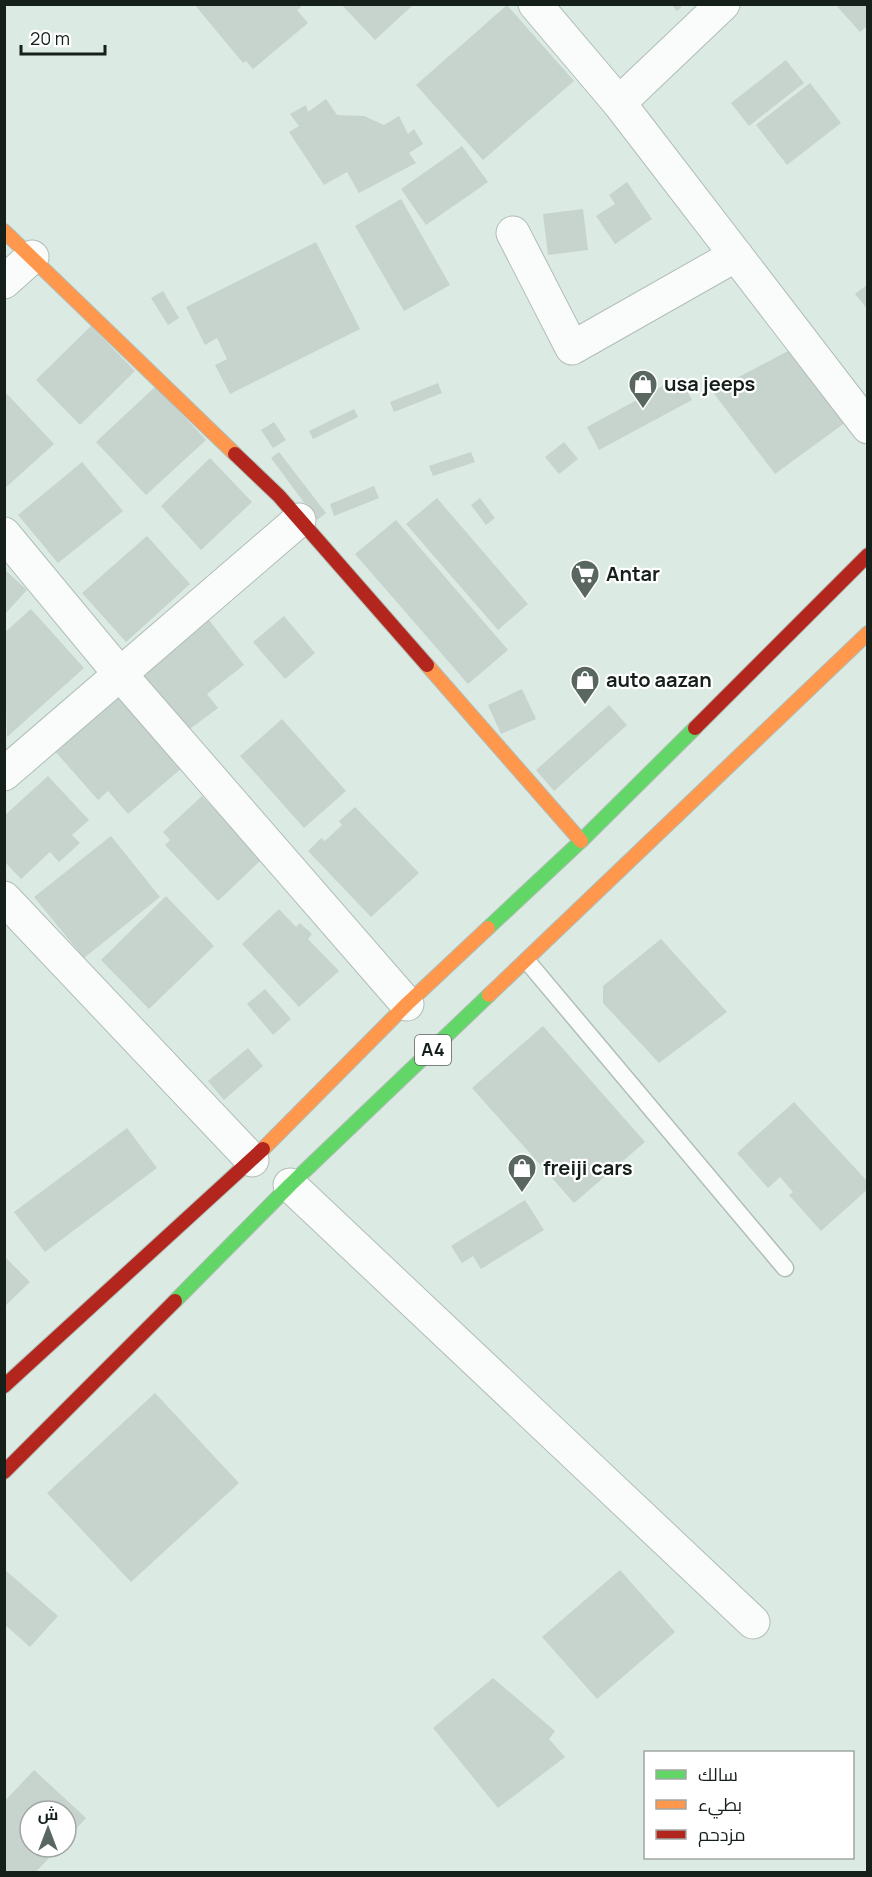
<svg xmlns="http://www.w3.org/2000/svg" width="872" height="1877" viewBox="0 0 872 1877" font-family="Manrope,Cairo,sans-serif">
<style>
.building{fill:#c7d3cd}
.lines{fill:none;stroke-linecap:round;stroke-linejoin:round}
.lane-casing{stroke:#b1bdb7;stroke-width:19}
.street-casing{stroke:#b1bdb7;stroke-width:35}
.fast-casing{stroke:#b1bdb7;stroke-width:16}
.slow-casing{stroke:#b1bdb7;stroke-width:16}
.jam-casing{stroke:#b1bdb7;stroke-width:16}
.lane{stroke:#fafcfb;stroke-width:16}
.street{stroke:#fafcfb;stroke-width:33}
.fast{stroke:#63d668;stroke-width:14}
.slow{stroke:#ff974d;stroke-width:14}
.jam{stroke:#b3261e;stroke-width:14}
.labels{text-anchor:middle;stroke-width:4.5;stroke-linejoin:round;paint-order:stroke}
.shield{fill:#fff;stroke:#5b635f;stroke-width:1.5}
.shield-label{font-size:18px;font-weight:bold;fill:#15201b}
.poi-label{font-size:20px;font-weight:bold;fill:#15201b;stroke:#fff;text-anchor:start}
</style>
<rect width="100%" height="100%" fill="#dbebe3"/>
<g class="building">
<polygon points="194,4 299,4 301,7 297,10 308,23 253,69 246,61 243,63"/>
<polygon points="341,4 414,4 375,40"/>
<polygon points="671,4 684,4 677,11"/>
<polygon points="835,4 868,4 868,25 860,32"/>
<polygon points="507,5 574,81 483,160 416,85"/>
<polygon points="786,60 804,83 749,126 731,103"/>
<polygon points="810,83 841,123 787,165 756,125"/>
<polygon points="326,99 337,115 364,116 384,125 399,116 408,134 414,129 423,144 409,153 416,163 359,193 347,172 324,185 289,132 299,126 290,114 306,105 308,112"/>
<polygon points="462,146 488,182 426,225 401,189"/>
<polygon points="627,182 652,219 615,244 596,216 615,204 609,195"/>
<polygon points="401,199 450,285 404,311 355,226"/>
<polygon points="583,209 588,250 548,255 543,214"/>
<polygon points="316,242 360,329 230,394 215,365 227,359 217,338 205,345 186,307"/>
<polygon points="868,284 868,310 855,294"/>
<polygon points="163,291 179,318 168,325 151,298"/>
<polygon points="91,326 135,371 80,425 36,380"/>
<polygon points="792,349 846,422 775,474 712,391"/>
<polygon points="679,377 692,400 599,450 587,427"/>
<polygon points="438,383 442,393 394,412 390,402"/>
<polygon points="156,386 206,440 146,495 96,442"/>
<polygon points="7,394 54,444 4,489 4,396"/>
<polygon points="354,409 358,417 313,439 309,431"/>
<polygon points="274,422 286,440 273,448 261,430"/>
<polygon points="564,442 578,459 559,474 545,457"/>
<polygon points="279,452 326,513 317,520 271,458"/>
<polygon points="471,452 475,462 433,476 429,466"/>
<polygon points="210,458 252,502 201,550 161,506"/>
<polygon points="82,462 123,511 58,563 18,515"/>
<polygon points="374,486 379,498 334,516 330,504"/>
<polygon points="437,498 528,604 498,630 406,524"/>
<polygon points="480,498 495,518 486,525 471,505"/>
<polygon points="396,520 508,650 468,684 355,554"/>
<polygon points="147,536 190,584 126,642 82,593"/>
<polygon points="4,569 27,590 4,615"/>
<polygon points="31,609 84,668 7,737 4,633"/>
<polygon points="205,615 244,665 207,694 218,708 183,734 133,671"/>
<polygon points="284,616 315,653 285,679 253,642"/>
<polygon points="522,689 536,719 501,734 488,705"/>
<polygon points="119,694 183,767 128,814 108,791 98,800 54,750"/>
<polygon points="609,705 627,725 554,791 536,770"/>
<polygon points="282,719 346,791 304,828 240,756"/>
<polygon points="48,776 89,820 72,835 80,843 59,862 50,852 21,879 4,861 4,816"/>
<polygon points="202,796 262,859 218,901 165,845 170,840 163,832"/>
<polygon points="355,807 419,873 371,917 308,851 321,838 325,841 342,825 339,821"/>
<polygon points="111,836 160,897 84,958 34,897"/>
<polygon points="166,896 214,946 149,1009 101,960"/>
<polygon points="279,909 296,927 300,923 312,934 308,939 339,971 299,1007 242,944"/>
<polygon points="661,939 727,1012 659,1063 603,1003 603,986"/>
<polygon points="265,989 291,1019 273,1035 247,1004"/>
<polygon points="543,1026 645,1142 574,1203 472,1088"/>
<polygon points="248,1048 263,1066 224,1100 208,1081"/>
<polygon points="794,1102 868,1182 868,1189 821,1231 789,1195 793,1192 780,1177 768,1188 737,1153"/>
<polygon points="127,1128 157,1168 45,1252 14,1212"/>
<polygon points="525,1200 544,1230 481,1269 473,1256 462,1263 451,1246"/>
<polygon points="4,1256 30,1282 4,1307"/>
<polygon points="155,1393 239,1483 131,1582 47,1493"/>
<polygon points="4,1569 58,1616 30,1647 4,1624"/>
<polygon points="620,1570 675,1632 597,1699 542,1637"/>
<polygon points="493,1678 555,1731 549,1739 565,1757 498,1808 433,1728"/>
<polygon points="34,1770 86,1818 66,1840 66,1811 30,1811 30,1847 59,1847 36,1872 4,1872 4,1802"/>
</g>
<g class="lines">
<g class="lane-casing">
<polyline id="lane" points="527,961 785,1268"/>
</g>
<g class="street-casing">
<g id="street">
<polyline points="535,4 619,103 868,427"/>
<polyline points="619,103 723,4"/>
<polyline points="513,233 572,348 736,255"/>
<polyline points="4,282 32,257"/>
<polyline points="4,534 120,674 407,1004"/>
<polyline points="4,774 299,520"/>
<polyline points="4,898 252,1160"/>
<polyline points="290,1185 753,1622"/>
</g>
</g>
<g class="fast-casing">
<g id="fast">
<polyline points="488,928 581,841 695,728"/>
<polyline points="175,1301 290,1185 489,995"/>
</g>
</g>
<g class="slow-casing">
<g id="slow">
<polyline points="4,231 235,454"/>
<polyline points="427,665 581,841"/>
<polyline points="489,995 868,633"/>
<polyline points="263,1149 407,1004 488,928"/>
</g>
</g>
<g class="jam-casing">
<g id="jam">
<polyline points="235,454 279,496 427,665"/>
<polyline points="695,728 868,555"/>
<polyline points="4,1386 263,1149"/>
<polyline points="4,1472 175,1301"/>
</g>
</g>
<use href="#lane" class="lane"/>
<use href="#street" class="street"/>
<use href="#fast" class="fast"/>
<use href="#slow" class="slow"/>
<use href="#jam" class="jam"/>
</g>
<defs>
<g id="shop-pin" transform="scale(1.5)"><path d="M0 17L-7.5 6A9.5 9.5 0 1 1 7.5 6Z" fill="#5a6761" stroke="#fff"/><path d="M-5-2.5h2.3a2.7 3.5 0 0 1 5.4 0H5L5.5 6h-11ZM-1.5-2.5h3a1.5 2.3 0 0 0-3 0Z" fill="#fff"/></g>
<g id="supermarket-pin" transform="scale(1.5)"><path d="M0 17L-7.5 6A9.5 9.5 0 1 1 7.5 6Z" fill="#5a6761" stroke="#fff"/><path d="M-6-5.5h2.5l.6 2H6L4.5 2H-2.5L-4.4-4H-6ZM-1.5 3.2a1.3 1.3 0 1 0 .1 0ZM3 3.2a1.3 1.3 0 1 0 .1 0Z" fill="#fff"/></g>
</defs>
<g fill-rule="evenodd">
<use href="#shop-pin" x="643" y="384"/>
<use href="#supermarket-pin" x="585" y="574"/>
<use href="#shop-pin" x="585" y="680"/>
<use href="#shop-pin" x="522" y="1168"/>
</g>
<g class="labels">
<rect class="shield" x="415" y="1035" width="36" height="30" rx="4.5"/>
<g class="shield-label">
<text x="433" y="1056">A4</text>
</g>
<g class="poi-label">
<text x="664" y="391">usa jeeps</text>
<text x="606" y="581">Antar</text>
<text x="606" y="687">auto aazan</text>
<text x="543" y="1175">freiji cars</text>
</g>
</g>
<rect width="872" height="1877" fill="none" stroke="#15201b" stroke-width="12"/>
<rect x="644" y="1751" width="210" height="108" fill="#ffffff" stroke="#a1a6a4" stroke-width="1.5"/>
<rect x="656" y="1770" width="30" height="9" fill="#63d668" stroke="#a1a6a4" stroke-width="1.5"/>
<text x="698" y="1781" font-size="18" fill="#15201b">سالك</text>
<rect x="656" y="1800" width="30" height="9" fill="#ff974d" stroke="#a1a6a4" stroke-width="1.5"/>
<text x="698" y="1811" font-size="18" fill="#15201b">بطيء</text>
<rect x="656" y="1830" width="30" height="9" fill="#b3261e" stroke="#a1a6a4" stroke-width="1.5"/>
<text x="698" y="1841" font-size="18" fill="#15201b">مزدحم</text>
<g transform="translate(48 1829)"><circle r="28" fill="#ffffff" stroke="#a1a6a4" stroke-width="1.5"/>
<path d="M0-4.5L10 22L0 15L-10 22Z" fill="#5a6761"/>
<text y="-9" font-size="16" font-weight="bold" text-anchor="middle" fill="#15201b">ش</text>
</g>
<path d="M21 45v9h84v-9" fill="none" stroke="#15201b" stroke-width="3"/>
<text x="30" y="45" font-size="18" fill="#15201b" stroke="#ffffff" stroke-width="4.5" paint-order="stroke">20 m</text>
</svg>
